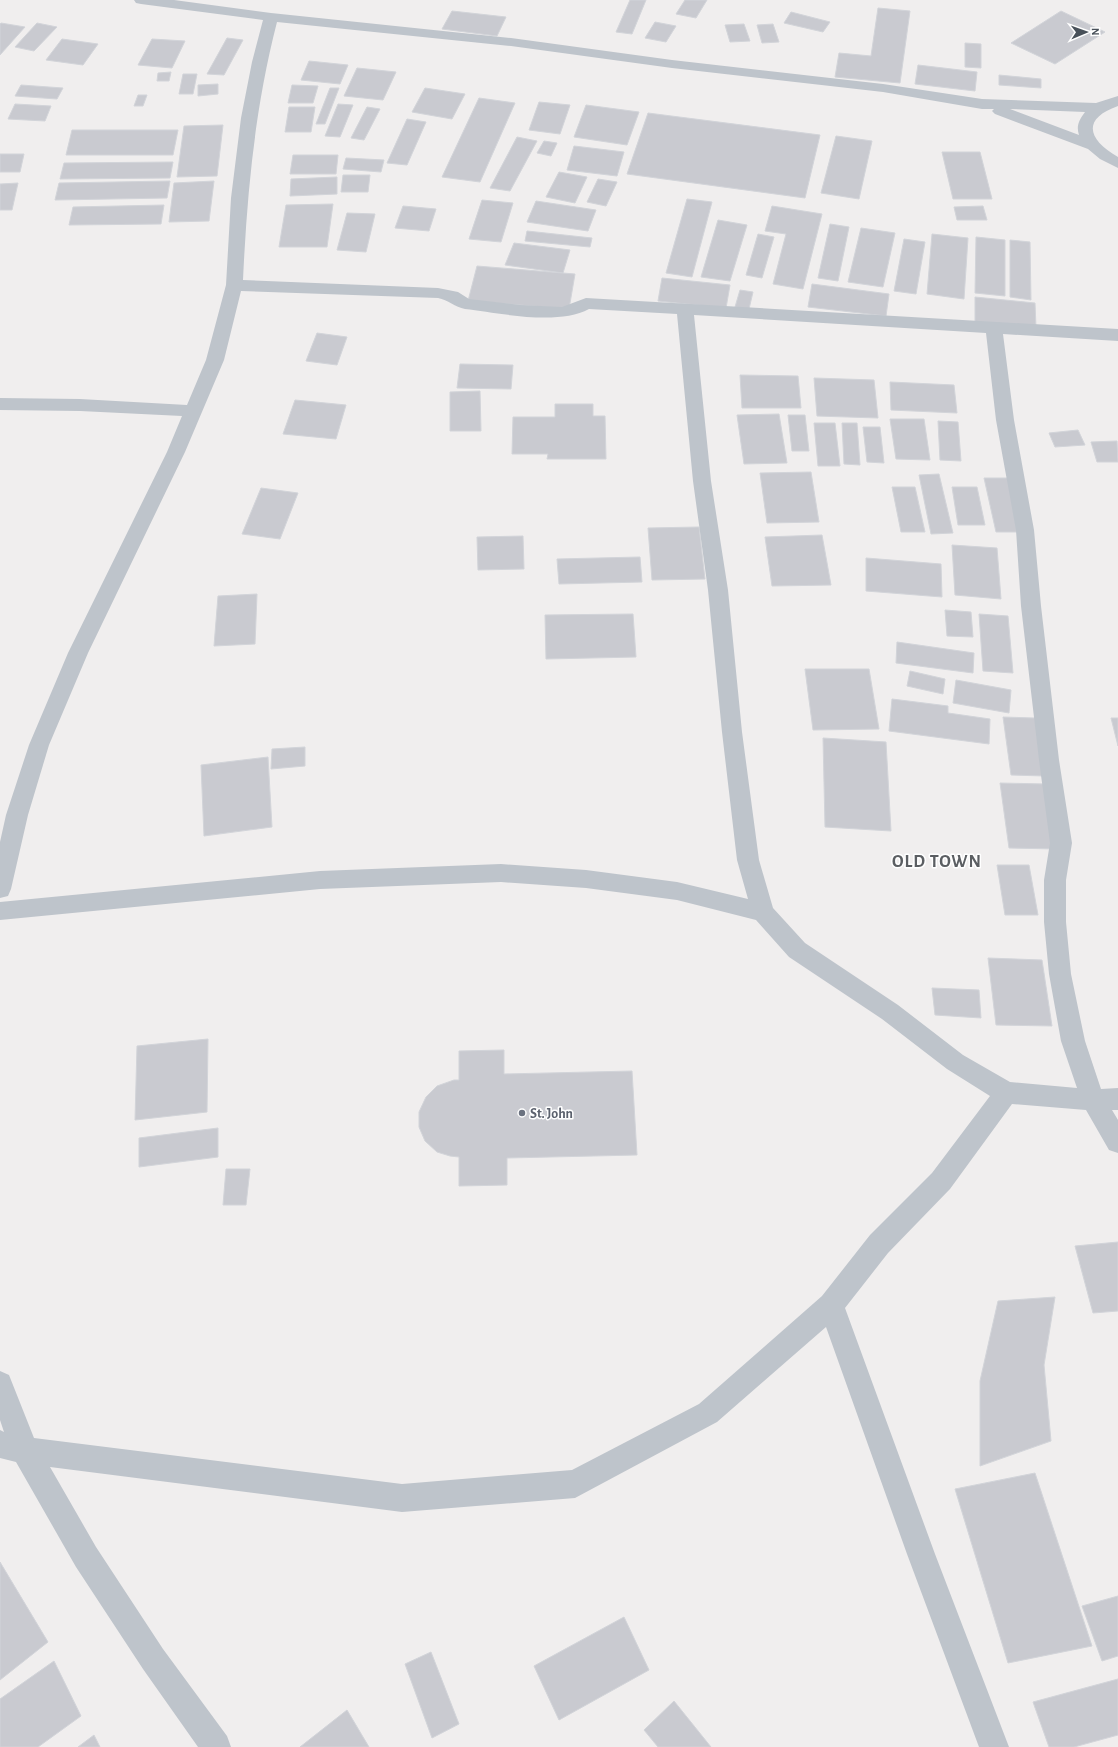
<svg xmlns="http://www.w3.org/2000/svg" width="1118" height="1747" viewBox="0 0 1118 1747" font-family="'Alegreya Sans',sans-serif">
<style>
.building{fill:#c9cad0;stroke:#d2d4d9}
.lines{fill:none;stroke-linecap:round;stroke-linejoin:round}
.street{fill:#bec4cb;fill-rule:evenodd}
.worship-dot{fill:#6b7280;stroke:#fff;stroke-width:1.5}
.labels{text-anchor:middle;stroke-width:3;stroke-linejoin:round;paint-order:stroke}
.worship-label{font-size:14px;font-weight:bold;fill:#5b616d;stroke:#fff;text-anchor:start}
.district-label{font-size:18px;font-weight:bold;letter-spacing:1px;fill:#5b5e62;stroke:#fff}
</style>
<rect width="100%" height="100%" fill="#f0eeee"/>
<g class="building">
<polygon points="630,0 646,0 632,34 616,32"/>
<polygon points="685,0 707,0 696,18 676,14"/>
<polygon points="878,8 910,11 900,83 835,77 839,53 871,56"/>
<polygon points="452,11 506,17 497,36 442,29"/>
<polygon points="1061,11 1105,32 1055,64 1011,43"/>
<polygon points="791,12 830,22 823,32 784,23"/>
<polygon points="655,22 676,26 666,42 645,38"/>
<polygon points="1,23 25,27 0,55 0,24"/>
<polygon points="37,23 57,27 34,51 15,47"/>
<polygon points="744,24 750,41 730,42 725,25"/>
<polygon points="773,24 779,42 762,43 757,25"/>
<polygon points="227,38 243,40 224,75 207,74"/>
<polygon points="62,39 98,44 83,65 46,60"/>
<polygon points="152,39 185,41 172,68 138,65"/>
<polygon points="965,43 981,44 981,68 965,67"/>
<polygon points="309,61 348,65 340,84 301,80"/>
<polygon points="918,65 977,72 975,91 915,84"/>
<polygon points="357,68 396,72 383,100 344,96"/>
<polygon points="171,72 169,81 157,81 158,73"/>
<polygon points="183,74 197,74 193,94 179,94"/>
<polygon points="999,75 1041,79 1041,88 999,85"/>
<polygon points="218,84 218,94 198,96 198,85"/>
<polygon points="21,85 63,88 57,99 15,96"/>
<polygon points="292,85 318,86 313,103 288,103"/>
<polygon points="330,88 339,88 325,124 316,124"/>
<polygon points="425,88 465,94 452,119 412,112"/>
<polygon points="138,95 147,95 143,106 134,106"/>
<polygon points="479,98 515,103 480,182 442,177"/>
<polygon points="539,102 570,105 560,134 529,130"/>
<polygon points="15,104 51,106 45,121 8,119"/>
<polygon points="338,104 353,105 340,137 325,136"/>
<polygon points="586,105 639,112 627,145 574,137"/>
<polygon points="289,107 315,107 311,132 285,132"/>
<polygon points="367,107 380,109 364,140 351,138"/>
<polygon points="648,113 820,135 805,198 627,174"/>
<polygon points="407,119 426,122 407,165 387,163"/>
<polygon points="223,125 217,176 177,177 184,126"/>
<polygon points="72,130 178,130 173,155 66,155"/>
<polygon points="836,136 872,141 859,199 821,193"/>
<polygon points="517,137 537,141 510,191 490,188"/>
<polygon points="544,141 557,143 551,156 537,153"/>
<polygon points="574,146 624,152 617,176 567,170"/>
<polygon points="942,152 980,152 992,199 953,199"/>
<polygon points="0,154 24,154 20,172 0,172"/>
<polygon points="293,155 338,155 336,174 290,174"/>
<polygon points="346,158 384,160 381,172 343,169"/>
<polygon points="173,162 170,178 60,179 64,163"/>
<polygon points="559,172 587,177 575,203 546,197"/>
<polygon points="343,175 370,175 368,192 341,192"/>
<polygon points="337,177 337,194 290,196 291,179"/>
<polygon points="598,179 617,182 606,206 587,202"/>
<polygon points="170,181 167,198 55,200 59,183"/>
<polygon points="214,181 209,221 169,222 174,183"/>
<polygon points="18,183 12,210 0,210 0,184"/>
<polygon points="687,199 712,202 692,277 666,273"/>
<polygon points="482,200 513,203 501,242 469,239"/>
<polygon points="536,201 596,210 588,231 527,222"/>
<polygon points="333,204 327,247 279,247 286,205"/>
<polygon points="164,205 161,224 69,225 73,207"/>
<polygon points="403,206 436,209 429,231 395,228"/>
<polygon points="772,206 822,214 803,289 773,284 786,234 765,231"/>
<polygon points="983,206 987,220 957,220 954,207"/>
<polygon points="347,213 375,214 366,252 337,250"/>
<polygon points="718,220 747,225 730,281 701,277"/>
<polygon points="830,224 849,227 838,281 818,278"/>
<polygon points="861,228 895,233 883,287 848,282"/>
<polygon points="527,231 592,238 590,247 525,241"/>
<polygon points="758,234 774,237 762,278 746,275"/>
<polygon points="932,234 968,238 964,299 927,294"/>
<polygon points="976,237 1005,240 1005,296 975,293"/>
<polygon points="904,239 925,242 916,294 894,291"/>
<polygon points="1010,240 1030,242 1031,300 1010,297"/>
<polygon points="514,243 570,250 563,273 505,265"/>
<polygon points="477,266 575,274 569,309 468,301"/>
<polygon points="662,278 730,285 726,308 658,301"/>
<polygon points="812,284 889,294 886,316 808,307"/>
<polygon points="740,290 753,292 749,309 735,307"/>
<polygon points="975,297 1035,303 1036,328 975,323"/>
<polygon points="317,333 347,337 337,365 306,361"/>
<polygon points="460,364 513,365 511,389 457,388"/>
<polygon points="740,375 798,376 801,408 742,408"/>
<polygon points="814,378 874,380 878,418 817,416"/>
<polygon points="890,382 954,385 957,413 891,410"/>
<polygon points="480,391 481,431 450,431 450,392"/>
<polygon points="295,400 346,405 336,439 283,434"/>
<polygon points="555,404 593,404 593,416 605,416 606,459 547,459 548,454 512,454 513,417 555,417"/>
<polygon points="779,414 787,463 744,464 737,415"/>
<polygon points="788,415 805,415 809,451 792,451"/>
<polygon points="890,419 924,419 930,460 896,459"/>
<polygon points="938,421 958,422 961,461 940,460"/>
<polygon points="814,423 835,423 840,466 818,466"/>
<polygon points="842,423 857,423 860,465 844,464"/>
<polygon points="863,427 880,427 884,463 867,462"/>
<polygon points="1078,430 1085,445 1055,447 1049,433"/>
<polygon points="1117,441 1118,462 1097,462 1091,442"/>
<polygon points="811,472 819,522 767,523 760,473"/>
<polygon points="939,474 953,533 931,534 919,475"/>
<polygon points="984,478 1011,478 1024,532 996,532"/>
<polygon points="892,487 915,487 925,532 901,532"/>
<polygon points="952,487 977,487 985,525 958,525"/>
<polygon points="261,488 298,493 280,539 242,534"/>
<polygon points="699,527 705,579 652,580 648,528"/>
<polygon points="822,535 831,585 772,586 765,537"/>
<polygon points="523,536 524,569 478,570 477,537"/>
<polygon points="952,545 997,548 1001,599 955,595"/>
<polygon points="640,557 642,582 559,584 557,559"/>
<polygon points="866,558 941,564 942,597 866,591"/>
<polygon points="257,594 255,644 214,646 218,596"/>
<polygon points="945,610 971,612 973,637 947,636"/>
<polygon points="633,614 636,657 546,659 545,615"/>
<polygon points="979,614 1008,616 1013,673 983,671"/>
<polygon points="897,642 974,653 973,673 896,663"/>
<polygon points="805,669 869,669 879,729 813,730"/>
<polygon points="910,671 945,679 943,694 907,686"/>
<polygon points="956,680 1011,690 1009,713 953,703"/>
<polygon points="892,699 948,706 948,713 990,719 989,744 889,731"/>
<polygon points="1003,717 1035,718 1044,776 1011,775"/>
<polygon points="1111,718 1118,718 1118,746"/>
<polygon points="823,738 886,742 891,831 825,827"/>
<polygon points="305,747 305,766 271,769 272,749"/>
<polygon points="268,757 272,827 204,836 201,765"/>
<polygon points="1000,783 1046,784 1056,849 1009,848"/>
<polygon points="997,865 1029,865 1038,915 1005,915"/>
<polygon points="988,958 1042,960 1052,1026 996,1025"/>
<polygon points="932,988 979,990 981,1018 935,1015"/>
<polygon points="208,1039 207,1112 135,1120 137,1046"/>
<polygon points="504,1050 504,1074 632,1071 637,1155 507,1158 507,1185 459,1186 459,1157 450,1156 437,1152 425,1141 419,1127 419,1112 426,1097 437,1086 454,1080 459,1080 459,1051"/>
<polygon points="218,1128 218,1157 139,1167 139,1138"/>
<polygon points="226,1169 250,1169 246,1205 223,1205"/>
<polygon points="1118,1242 1118,1311 1093,1313 1075,1246"/>
<polygon points="1055,1297 1044,1365 1051,1441 980,1466 980,1381 998,1301"/>
<polygon points="1035,1473 1092,1646 1008,1663 955,1489"/>
<polygon points="0,1562 48,1642 0,1680"/>
<polygon points="1118,1596 1118,1656 1102,1661 1082,1606"/>
<polygon points="624,1617 649,1670 559,1720 534,1666"/>
<polygon points="431,1652 459,1724 432,1738 405,1664"/>
<polygon points="54,1661 81,1716 38,1747 0,1747 0,1699"/>
<polygon points="1118,1679 1118,1735 1074,1747 1049,1747 1033,1702"/>
<polygon points="674,1701 711,1747 658,1747 644,1730"/>
<polygon points="347,1710 369,1747 300,1747"/>
<polygon points="94,1735 100,1747 78,1747"/>
</g>
<g class="lines">
<path class="street" d="M134,0H174L271,13L511,38L672,60L883,84L982,99L1096,103L1118,96V106C1081,119 1088,140 1118,157V168L1100,159L1088,149L995,114L992,111L994,109H982L883,92L672,68L511,46L277,22C255,107 247,193 243,280L438,288L458,292L469,299L520,305L562,307L586,298L1118,329V341L1003,334L1014,420L1034,530L1041,606L1059,760L1072,843L1066,880V922L1071,974L1085,1041L1101,1089L1118,1088V1110H1112L1118,1120V1153L1109,1150L1086,1110L1012,1104L950,1189L888,1253L845,1308L935,1554L1009,1747H979L907,1554L826,1327L717,1422L575,1498L402,1512L50,1467L96,1547L163,1649L227,1736L231,1747H198L143,1669L76,1567L16,1462L0,1458V1430L4,1432L0,1420V1371L9,1375L34,1438L402,1484L572,1470L699,1404L822,1296L870,1235L932,1173L990,1096L947,1069L882,1019L789,957L756,920L677,900L586,888L501,882L320,889L0,920V902L320,871L501,864L586,870L677,882L748,899L737,860L722,732L708,590L693,481L677,314L589,309C558,326 499,313 465,309C455,307 448,300 438,298L241,291L224,360L185,452L88,653L49,745L28,815L11,889L8,896L0,898V842L6,815L29,745L68,653L167,452L182,416L80,411L0,410V398L80,399L187,405L206,360L226,285L231,198L241,118L252,62L263,20L141,4L136,3ZM1010,109L1085,112C1079,120 1076,126 1079,135ZM694,315L986,333L996,420L1016,530L1021,606L1039,760L1050,843L1044,880V922L1049,974L1061,1041L1077,1088L1010,1082L963,1055L898,1005L805,943L773,908L759,860L742,732L728,590L711,481Z"/>
</g>
<circle class="worship-dot" cx="522" cy="1113" r="4"/>
<g class="labels">
<g class="worship-label">
<text x="530" y="1118">St. John</text>
</g>
<g class="district-label">
<text x="937" y="867">OLD TOWN</text>
</g>
</g>
<g transform="translate(1086 32) rotate(88)" stroke="#ffffff" stroke-width="3" paint-order="stroke">
<path d="M0-3L7 15L0 10L-7 15Z" fill="#485059"/>
<text y="-6" font-size="11" font-weight="bold" text-anchor="middle" fill="#485059">N</text>
</g>
</svg>
